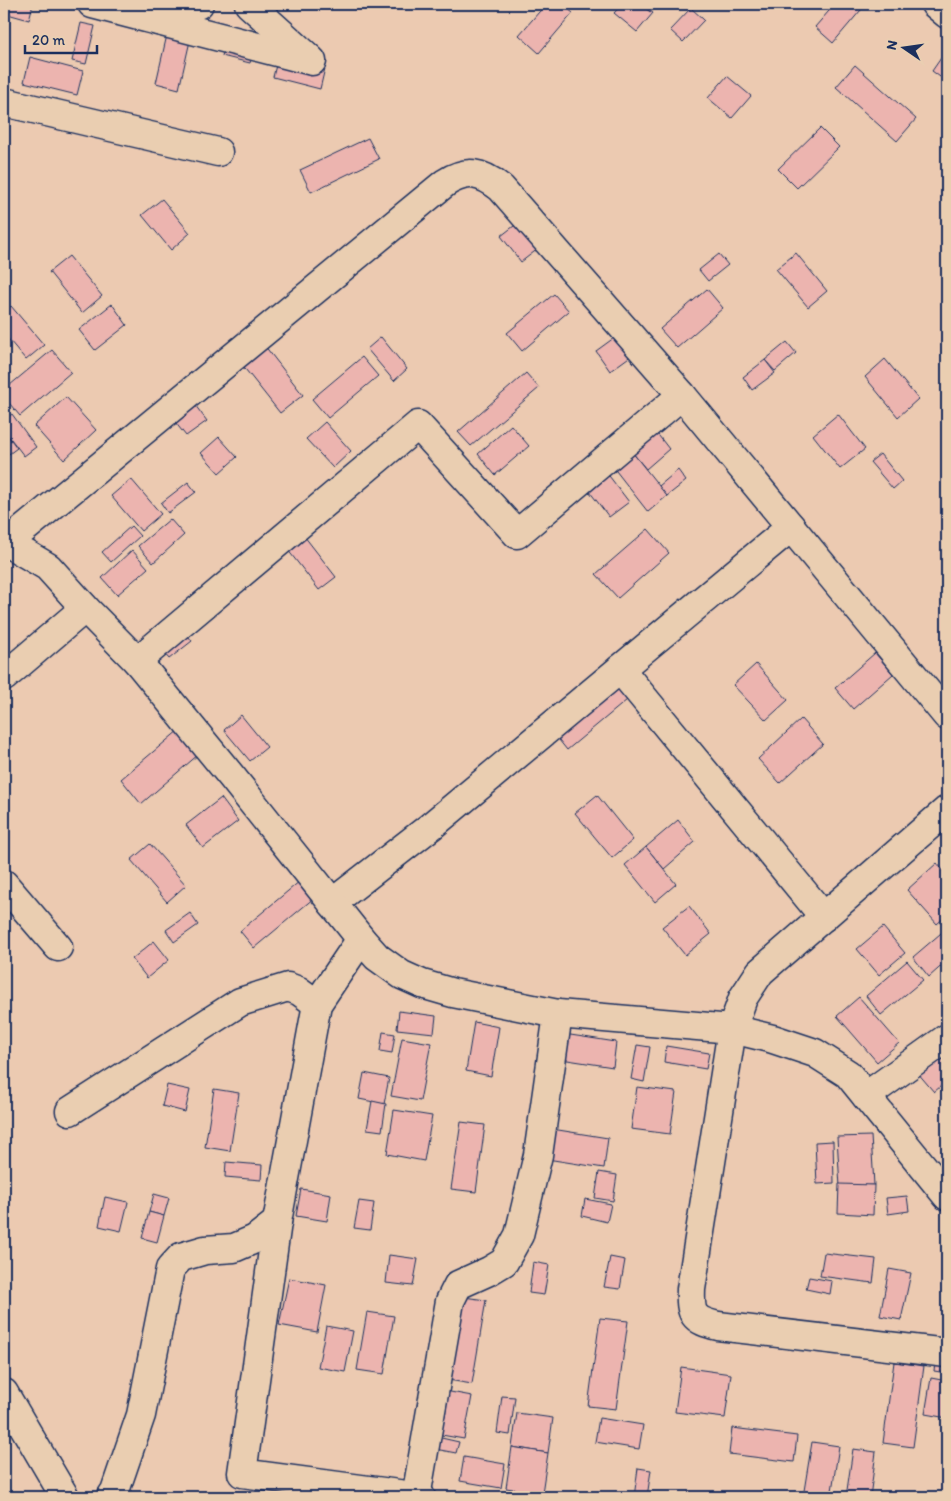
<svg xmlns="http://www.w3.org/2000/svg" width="951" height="1501" viewBox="0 0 951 1501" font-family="Itim,sans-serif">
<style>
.building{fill:#ecb4af;stroke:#1b2f5e}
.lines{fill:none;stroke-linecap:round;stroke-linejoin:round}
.street-casing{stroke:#1b2f5e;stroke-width:31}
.secondary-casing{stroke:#1b2f5e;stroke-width:31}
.street{stroke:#eaceb1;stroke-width:28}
.secondary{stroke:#eaceb1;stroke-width:28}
</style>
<rect width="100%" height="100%" fill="#eccab1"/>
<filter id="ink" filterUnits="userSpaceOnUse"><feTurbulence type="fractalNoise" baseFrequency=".02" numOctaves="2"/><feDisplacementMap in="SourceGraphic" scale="10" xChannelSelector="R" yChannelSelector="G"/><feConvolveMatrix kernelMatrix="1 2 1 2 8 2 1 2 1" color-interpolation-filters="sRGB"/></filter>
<g filter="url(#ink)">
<g class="building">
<polygon points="4,4 33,4 29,20 4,13"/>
<polygon points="546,4 562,4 573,13 539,53 519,35"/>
<polygon points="622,4 641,4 653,13 637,32 614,13"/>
<polygon points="641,4 657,4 650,12"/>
<polygon points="835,4 866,4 833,43 815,27"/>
<polygon points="691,8 704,20 683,42 670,30"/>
<polygon points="81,23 95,26 86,64 72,61"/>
<polygon points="169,26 192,32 179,89 156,83"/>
<polygon points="227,39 254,47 250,63 222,56"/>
<polygon points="279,53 326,64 320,89 273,77"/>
<polygon points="30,57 83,71 77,95 24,82"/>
<polygon points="941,58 947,63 947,82 932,71"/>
<polygon points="855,65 916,119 897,141 836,87"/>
<polygon points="727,76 751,96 732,118 708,98"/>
<polygon points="820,128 839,147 797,188 778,169"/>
<polygon points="368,138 379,159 311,192 300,170"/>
<polygon points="162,199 190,233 171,250 142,215"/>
<polygon points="523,219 543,245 521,262 501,236"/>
<polygon points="796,253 827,291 808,307 776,269"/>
<polygon points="719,254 728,265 708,281 699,270"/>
<polygon points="69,256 102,296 82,313 49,272"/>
<polygon points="707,289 723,308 677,348 660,329"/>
<polygon points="554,294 569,311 522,351 507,333"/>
<polygon points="112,304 127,325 95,350 79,330"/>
<polygon points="11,306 44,345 26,360 4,334 4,312"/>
<polygon points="618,335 632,355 610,371 596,351"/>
<polygon points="381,337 407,369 394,381 367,349"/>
<polygon points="261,341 303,395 280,413 238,360"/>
<polygon points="787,342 796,353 775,371 765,360"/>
<polygon points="52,350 71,372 20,416 4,397 4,390"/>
<polygon points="362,357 378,376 328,418 312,399"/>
<polygon points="885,359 918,399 898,417 865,377"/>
<polygon points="765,360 775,373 752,390 743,377"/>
<polygon points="526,373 539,388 471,446 458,432"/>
<polygon points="66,397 96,430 64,460 34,426"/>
<polygon points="192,401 207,421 186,436 171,417"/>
<polygon points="12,414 36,447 24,456 4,430 4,420"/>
<polygon points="838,414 865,449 840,469 813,435"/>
<polygon points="325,422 351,451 333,468 306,439"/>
<polygon points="511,425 529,446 495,475 478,454"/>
<polygon points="652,427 669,449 646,469 628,447"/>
<polygon points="9,437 17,448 9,454 4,448 4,440"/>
<polygon points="219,437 237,457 219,473 201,453"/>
<polygon points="628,447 667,496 648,512 609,462"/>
<polygon points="880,454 902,481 893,489 870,462"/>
<polygon points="603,468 629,502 609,517 583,483"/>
<polygon points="678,470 686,481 667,496 659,486"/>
<polygon points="131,479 161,514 141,531 111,496"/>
<polygon points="188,482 196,492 168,513 161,503"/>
<polygon points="170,519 184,535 153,563 138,546"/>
<polygon points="131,526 140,536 111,562 102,552"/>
<polygon points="648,529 669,553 618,598 596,574"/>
<polygon points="301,532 336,577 319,590 284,545"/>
<polygon points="132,550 148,568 117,595 102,578"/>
<polygon points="182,628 192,641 169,659 159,647"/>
<polygon points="875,653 893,674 853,709 835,688"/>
<polygon points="756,664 788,700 766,720 733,685"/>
<polygon points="617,676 633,695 567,750 551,730"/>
<polygon points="241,715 267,747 250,761 224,730"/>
<polygon points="801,719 823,744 780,783 758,759"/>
<polygon points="179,730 199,754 141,804 121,779"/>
<polygon points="597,795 633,840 612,858 575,813"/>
<polygon points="221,798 238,821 203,848 186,825"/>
<polygon points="678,820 695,842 664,869 646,847"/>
<polygon points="150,844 186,885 167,902 131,860"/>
<polygon points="646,847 676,884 655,902 625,865"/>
<polygon points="937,863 947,875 947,915 937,924 907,890"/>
<polygon points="300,881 314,898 254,948 240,931"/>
<polygon points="689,906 711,934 685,955 662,927"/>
<polygon points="190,913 198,925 174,942 166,930"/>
<polygon points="883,927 905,953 879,975 857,949"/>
<polygon points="947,928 947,961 929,977 913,957"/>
<polygon points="154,941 169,960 147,978 132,959"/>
<polygon points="907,961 923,980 881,1015 866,996"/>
<polygon points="859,997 899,1043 877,1062 837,1016"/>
<polygon points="399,1011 436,1016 434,1033 397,1029"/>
<polygon points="474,1022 499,1027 491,1076 466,1071"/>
<polygon points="383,1032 395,1034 392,1053 380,1051"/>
<polygon points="564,1034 616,1042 613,1067 561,1059"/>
<polygon points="402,1038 431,1043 420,1101 391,1096"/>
<polygon points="637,1045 650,1047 644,1082 631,1079"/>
<polygon points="666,1046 709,1053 706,1069 664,1062"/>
<polygon points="947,1046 947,1081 934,1092 917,1072"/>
<polygon points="364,1073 389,1078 384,1104 359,1099"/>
<polygon points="167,1085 190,1090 185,1112 162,1106"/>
<polygon points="637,1087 676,1092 670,1134 631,1129"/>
<polygon points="214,1089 239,1093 230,1151 205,1147"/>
<polygon points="372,1101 386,1104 382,1131 367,1129"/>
<polygon points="394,1110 432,1116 424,1161 387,1154"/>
<polygon points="461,1122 485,1125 476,1192 451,1189"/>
<polygon points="552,1129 608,1138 604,1168 547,1159"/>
<polygon points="871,1136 874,1185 840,1187 837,1137"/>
<polygon points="833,1141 834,1183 817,1184 815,1142"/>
<polygon points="226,1162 262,1165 261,1180 225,1177"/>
<polygon points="599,1172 617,1175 613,1201 595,1198"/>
<polygon points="839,1184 874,1185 873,1215 838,1213"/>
<polygon points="301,1189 331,1194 327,1221 296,1216"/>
<polygon points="154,1194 169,1198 164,1216 149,1212"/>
<polygon points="907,1196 909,1211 888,1214 886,1198"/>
<polygon points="105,1197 128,1202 121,1231 99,1226"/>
<polygon points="585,1199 611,1204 607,1222 582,1216"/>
<polygon points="359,1201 374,1203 370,1230 354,1228"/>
<polygon points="149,1212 164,1216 157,1242 142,1238"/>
<polygon points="824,1253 876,1259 873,1283 820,1276"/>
<polygon points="389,1255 418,1259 413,1286 386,1283"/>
<polygon points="610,1257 625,1260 620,1289 604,1287"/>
<polygon points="533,1262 549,1265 544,1295 529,1293"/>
<polygon points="889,1269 911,1273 901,1320 880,1316"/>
<polygon points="809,1277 832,1281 830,1294 806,1289"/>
<polygon points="289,1278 326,1285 317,1332 279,1325"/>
<polygon points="456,1296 486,1300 472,1384 442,1379"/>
<polygon points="367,1312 394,1316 384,1374 357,1370"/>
<polygon points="600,1318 628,1321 616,1409 588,1406"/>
<polygon points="326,1326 353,1331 345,1372 318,1367"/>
<polygon points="935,1361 947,1363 947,1373 934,1371"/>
<polygon points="894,1362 924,1366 913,1447 883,1443"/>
<polygon points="681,1367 731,1374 725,1418 675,1412"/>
<polygon points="931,1378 947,1381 947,1418 925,1414"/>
<polygon points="445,1391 472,1396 464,1439 436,1434"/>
<polygon points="502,1396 515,1397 510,1435 497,1433"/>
<polygon points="517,1413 553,1418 548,1453 512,1447"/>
<polygon points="599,1418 643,1425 639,1449 595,1442"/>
<polygon points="732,1428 797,1436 794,1462 729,1454"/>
<polygon points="437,1437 459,1442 456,1453 435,1449"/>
<polygon points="812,1442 839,1446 831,1497 803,1497"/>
<polygon points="512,1447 548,1453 542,1493 506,1488"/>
<polygon points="853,1449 876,1452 870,1497 846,1497"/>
<polygon points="464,1457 505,1464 501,1488 460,1481"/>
<polygon points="638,1468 651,1470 647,1497 634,1497"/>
</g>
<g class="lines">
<g class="street-casing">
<g id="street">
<polyline points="92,4 312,61"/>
<polyline points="249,4 309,58"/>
<polyline points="159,21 199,4"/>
<polyline points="4,102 218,152"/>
<path d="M7,543L445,183C467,169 481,172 501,188L682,395L947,716"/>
<polyline points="137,661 418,425 517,534 682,395"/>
<polyline points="620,669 824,917"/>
<polyline points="4,677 85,608"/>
<path d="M947,810L760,972L743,998L732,1029L691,1289C690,1315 693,1320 718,1326L947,1353"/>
<polyline points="4,884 58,947"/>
<polyline points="332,903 430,827 791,527"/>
<polyline points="361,939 317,1004 277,1222 242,1473 421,1497"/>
<polyline points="866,1096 947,1038"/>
<polyline points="70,1111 240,1002 288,987 299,991 317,1004"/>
<polyline points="4,1393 65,1497"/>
<polyline points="111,1497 115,1491 141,1415 170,1269 181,1257 205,1250 234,1248 255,1239 277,1222"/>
<polyline points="416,1497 450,1301 458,1285 489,1271 504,1262 519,1235 538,1155 558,1014"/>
</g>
</g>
<g class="secondary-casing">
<g id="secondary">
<polyline points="935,4 947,14"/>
<polyline points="4,541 48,567 85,608 137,661 232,777 361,939 377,957 402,975 422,984 453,993 558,1014 732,1029 773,1039 815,1053 848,1074 947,1196"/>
</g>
</g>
<use href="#street" class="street"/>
<use href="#secondary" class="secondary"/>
</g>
</g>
<rect width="951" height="1501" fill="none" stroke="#eaceb1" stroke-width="20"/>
<rect x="10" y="10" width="931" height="1481" fill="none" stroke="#1b2f5e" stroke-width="2" filter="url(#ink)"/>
<g transform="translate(904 48) rotate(283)" stroke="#eaceb1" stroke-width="4" paint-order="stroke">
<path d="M0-4L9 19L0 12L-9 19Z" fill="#1b2f5e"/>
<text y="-8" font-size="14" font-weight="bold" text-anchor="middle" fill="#1b2f5e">N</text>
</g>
<path d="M25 45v8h72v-8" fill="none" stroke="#1b2f5e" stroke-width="2.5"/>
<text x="32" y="45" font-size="15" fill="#1b2f5e" stroke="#eaceb1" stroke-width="4" paint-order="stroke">20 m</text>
</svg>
